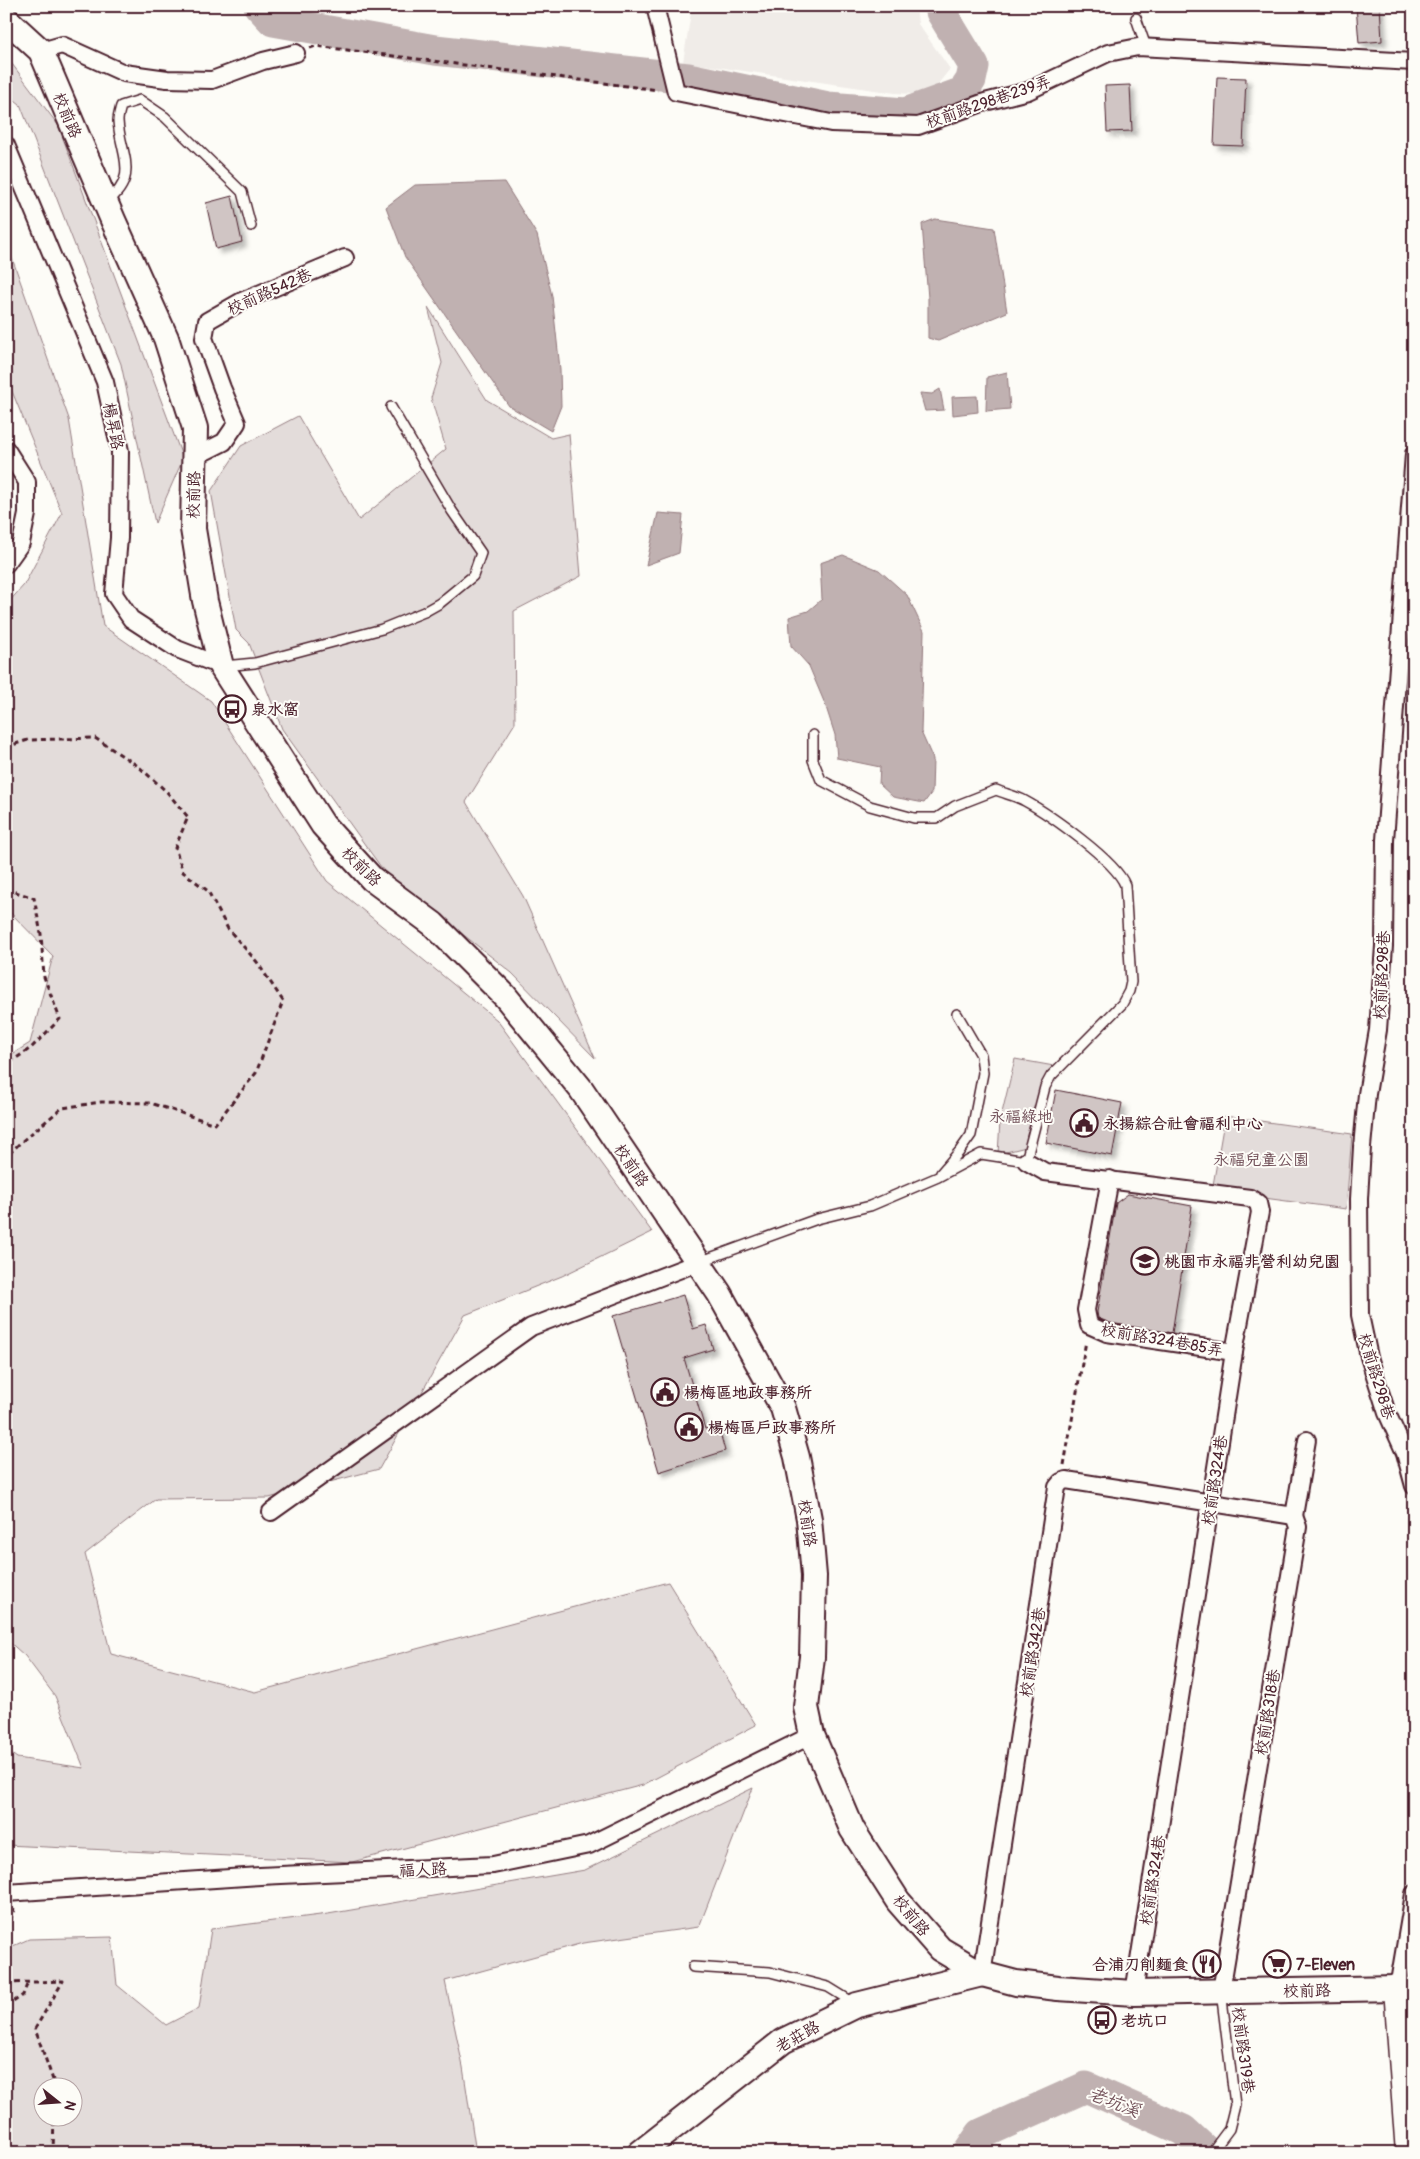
<svg xmlns="http://www.w3.org/2000/svg" width="1420" height="2159" viewBox="0 0 1420 2159" font-family="Pangolin,'LXGW WenKai TC',sans-serif">
<style>
.built{fill:#f0ece8}
.green{fill:#e3dcda;stroke:#967e82;fill-rule:evenodd}
.water{fill:#c0b1b1;stroke:#91777b}
.lines{fill:none;stroke-linecap:round;stroke-linejoin:round}
.river{stroke:#c0b1b1;stroke-width:31}
.building{fill:#d0c5c4;stroke:#4a1f2b;filter:url(#shadow)}
.lane-casing{stroke:#4a1f2b;stroke-width:12}
.street-casing{stroke:#4a1f2b;stroke-width:20}
.secondary-casing{stroke:#4a1f2b;stroke-width:28}
.highway-casing{stroke:#4a1f2b;stroke-width:31}
.path{stroke:#4a1f2b;stroke-width:3;stroke-dasharray:5 4;stroke-linecap:butt}
.lane{stroke:#fdfcf7;stroke-width:9}
.street{stroke:#fdfcf7;stroke-width:16}
.secondary{stroke:#fdfcf7;stroke-width:24}
.highway{stroke:#fdfcf7;stroke-width:28}
.labels{text-anchor:middle;stroke-width:4;stroke-linejoin:round;paint-order:stroke}
.street-label{font-size:16px;fill:#4a1f2b;stroke:#fdfcf7}
.poi-label{font-size:16px;font-weight:bold;fill:#4a1f2b;stroke:#fdfcf7;text-anchor:start}
.park-label{font-size:16px;fill:#704e57;stroke:#fdfcf7}
.water-label{font-size:18px;font-style:italic;fill:#73525a;stroke:#fdfcf7}
</style>
<defs>
<filter id="shadow"><feDropShadow dx="4.5" dy="4.5" stdDeviation="2.5" flood-color="#0004"/></filter>
</defs>
<rect width="100%" height="100%" fill="#fdfcf7"/>
<filter id="ink" filterUnits="userSpaceOnUse"><feTurbulence type="fractalNoise" baseFrequency=".02" numOctaves="2"/><feDisplacementMap in="SourceGraphic" scale="10" xChannelSelector="R" yChannelSelector="G"/><feConvolveMatrix kernelMatrix="1 2 1 2 8 2 1 2 1" color-interpolation-filters="sRGB"/></filter>
<g filter="url(#ink)">
<polygon class="built" points="692,6 916,6 918,24 950,69 929,95 895,93 683,62"/>
<g class="green">
<polygon points="6,56 58,125 183,459 155,523 121,364 20,104 6,93"/>
<polygon points="6,241 69,419 103,626 211,701 327,881 497,1020 652,1232 562,1276 465,1315 379,1469 269,1498 156,1499 85,1554 111,1654 255,1692 668,1582 756,1725 643,1785 352,1862 6,1845 6,1750 17,1758 84,1768 55,1696 25,1656 6,1639 6,1058 30,1043 53,956 6,908 6,605 24,585 62,513 9,384 6,371"/>
<polygon points="428,307 487,400 551,438 569,434 581,576 514,611 515,723 466,802 523,896 595,1058 512,973 386,874 282,729 249,643 236,630 211,491 241,446 298,416 359,520 446,449 431,398 442,363"/>
<polygon points="1015,1059 1054,1066 1044,1096 1034,1145 998,1154 1000,1121"/>
<polygon points="1225,1116 1352,1134 1346,1209 1212,1191"/>
<path d="M753,1788L699,1927L583,1943L445,1981L463,2067L476,2153H6V1949L29,1939L112,1937L117,1985L166,2025L199,2008L211,1929L328,1914L585,1870ZM72,2086V2116H42V2086Z"/>
</g>
<g class="water">
<polygon points="504,182 537,235 552,296 560,369 561,406 551,431 509,406 405,257 386,207 415,185"/>
<polygon points="935,219 994,228 1007,312 938,341 928,338 928,298 922,224"/>
<polygon points="1007,372 1010,409 986,411 987,377"/>
<polygon points="940,389 944,410 925,411 920,393 932,394"/>
<polygon points="977,396 978,412 953,415 952,397"/>
<polygon points="658,513 683,515 679,553 646,565"/>
<polygon points="843,555 879,570 907,595 924,631 921,732 933,759 932,792 924,803 893,797 879,784 880,767 837,758 835,735 825,704 809,666 791,646 789,617 808,611 822,599 820,563"/>
</g>
<g class="lines">
<g class="river">
<polyline points="259,6 273,21 435,50 688,78 828,107 905,113 963,92 971,80 974,66 941,12 940,6"/>
<polyline points="968,2153 981,2134 1086,2087 1183,2130 1208,2153"/>
</g>
</g>
<g class="building">
<polygon points="1356,6 1380,6 1382,41 1359,43"/>
<polygon points="1217,77 1246,78 1243,146 1214,145"/>
<polygon points="1130,85 1132,131 1107,132 1105,86"/>
<polygon points="232,196 242,242 216,249 206,203"/>
<polygon points="1056,1090 1122,1103 1112,1156 1046,1143"/>
<polygon points="1128,1194 1192,1206 1172,1333 1110,1323 1098,1318 1097,1312 1116,1203"/>
<polygon points="683,1295 693,1329 706,1325 713,1349 684,1358 705,1429 718,1425 725,1451 659,1472 613,1316"/>
</g>
<g class="lines">
<g class="lane-casing">
<g id="lane">
<polyline points="1136,18 1146,47"/>
<path d="M106,203C141,176 120,154 118,121C118,116 120,110 121,106L140,100L165,117L242,192L251,226"/>
<polyline points="224,666 255,663 382,629 424,612 440,603 473,576 481,553 452,511 391,407"/>
<polyline points="941,1173 959,1152 971,1135 983,1073 981,1055 957,1014"/>
<path d="M699,1262L817,1219L870,1206L938,1177L981,1154L1026,1161L1045,1087L1051,1076L1122,1004L1129,991L1131,982L1125,885C1116,861 1049,814 1025,801C1016,796 1006,794 996,790L955,806L937,818H914L870,806L821,780L813,760V735"/>
<polyline points="693,1967 770,1972 828,1987 854,2003"/>
<polyline points="1211,2153 1229,2129 1235,2105 1221,1991"/>
</g>
</g>
<g class="street-casing">
<g id="street">
<polyline points="655,6 676,92 831,123 918,126 985,102 1028,91 1108,53 1138,47 1414,62"/>
<polyline points="41,51 62,45 124,73 167,79 212,80 263,61 296,53"/>
<polyline points="6,145 105,382 120,451 119,538 114,594 131,619 177,649 221,666"/>
<polyline points="6,449 27,482 27,514 21,543 6,564"/>
<polyline points="1414,454 1385,840 1384,946 1378,1030 1367,1094 1362,1147 1359,1199 1360,1315 1369,1357 1387,1413 1405,1453 1414,1486"/>
<polyline points="194,457 224,442 237,423 222,388 204,338 207,321 242,301 345,258"/>
<polyline points="1026,1161 1045,1172 1250,1198 1258,1203 1260,1212 1234,1352 1134,1993"/>
<polyline points="1110,1179 1086,1310 1089,1325 1107,1333 1234,1352"/>
<polyline points="271,1512 531,1327 699,1262"/>
<polyline points="1294,1516 1307,1440"/>
<polyline points="6,1893 260,1876 493,1865 589,1845 812,1735"/>
<polyline points="982,1974 1057,1487 1061,1482 1066,1480 1294,1516 1298,1527 1221,1991"/>
<polyline points="1398,1988 1414,1894"/>
</g>
</g>
<g class="secondary-casing">
<g id="secondary">
<polyline points="6,19 41,51 113,220 166,338 195,428 193,529 205,601 221,666 323,825 372,879 433,924 505,996 581,1089 719,1293 783,1408 797,1457 809,1519 814,1576 812,1657 806,1707 812,1735 852,1829 898,1901 940,1949 982,1974 1016,1983 1058,1988 1134,1993 1398,1988 1408,1990 1414,1994"/>
<polyline points="640,2153 783,2041 857,2005 982,1974"/>
</g>
</g>
<g class="highway-casing">
<polyline id="highway" points="1398,1988 1410,2153"/>
</g>
<g class="path">
<polyline points="310,48 316,46 658,90"/>
<polyline points="6,747 28,740 95,738 138,766 167,792 188,817 175,848 183,872 208,891 228,929 257,962 283,1001 256,1073 215,1124 150,1103 101,1102 62,1108 21,1142 6,1157"/>
<polyline points="6,889 34,898 41,934 44,977 60,1019 31,1048 6,1065"/>
<polyline points="1064,1465 1086,1341"/>
<polyline points="6,1928 9,1926 14,1909"/>
<polyline points="6,1983 63,1981 35,2029 53,2080 53,2086"/>
<polyline points="6,2007 23,1995 28,1982"/>
<polyline points="53,2153 54,2116"/>
</g>
<use href="#lane" class="lane"/>
<use href="#street" class="street"/>
<use href="#secondary" class="secondary"/>
<use href="#highway" class="highway"/>
</g>
</g>
<defs>
<g id="bus-ring" transform="scale(1.4375)"><circle r="9.5" fill="#fdfcf7" stroke="#4a1f2b" stroke-width="1.5"/><path d="M-5-6H5V4H4V6H2V4H-2V6H-4V4H-5ZM-3.5-4V0h7V-4ZM-3.5 1.2v1.5H-2V1.2ZM2 1.2v1.5H3.5V1.2Z" fill="#4a1f2b"/></g>
<g id="civic-ring" transform="scale(1.4375)"><circle r="9.5" fill="#fdfcf7" stroke="#4a1f2b" stroke-width="1.5"/><path d="M-.6-6.5H3V-4.5H.6V-3L4-1V1h2V6H-6V1h2V-1L-.6-3ZM-1.2 2.5V6h2.4V2.5Z" fill="#4a1f2b"/></g>
<g id="school-ring" transform="scale(1.4375)"><circle r="9.5" fill="#fdfcf7" stroke="#4a1f2b" stroke-width="1.5"/><path d="M0-5L7-2L0 1L-7-2ZM-4 1L0 2.5L4 1V4Q0 6-4 4Z" fill="#4a1f2b"/></g>
<g id="restaurant-ring" transform="scale(1.4375)"><circle r="9.5" fill="#fdfcf7" stroke="#4a1f2b" stroke-width="1.5"/><path d="M-5-6h1v4h1v-4h1v4h1v-4h1v5L-1.5 .5V6h-2V.5L-5-1ZM5-6V6H3V1.5H1.5Q1.5-4 5-6Z" fill="#4a1f2b"/></g>
<g id="supermarket-ring" transform="scale(1.4375)"><circle r="9.5" fill="#fdfcf7" stroke="#4a1f2b" stroke-width="1.5"/><path d="M-6-5.5h2.5l.6 2H6L4.5 2H-2.5L-4.4-4H-6ZM-1.5 3.2a1.3 1.3 0 1 0 .1 0ZM3 3.2a1.3 1.3 0 1 0 .1 0Z" fill="#4a1f2b"/></g>
</defs>
<g fill-rule="evenodd">
<use href="#bus-ring" x="232" y="709"/>
<use href="#civic-ring" x="1084" y="1123"/>
<use href="#school-ring" x="1145" y="1261"/>
<use href="#civic-ring" x="665" y="1392"/>
<use href="#civic-ring" x="689" y="1427"/>
<use href="#restaurant-ring" x="1207" y="1964"/>
<use href="#supermarket-ring" x="1277" y="1964"/>
<use href="#bus-ring" x="1102" y="2020"/>
</g>
<g class="labels">
<g class="street-label">
<text transform="translate(988 101) rotate(-19)" y="6">校前路298巷239弄</text>
<text transform="translate(68 115) rotate(67)" y="6">校前路</text>
<text transform="translate(269 291) rotate(-24)" y="6">校前路542巷</text>
<text transform="translate(114 426) rotate(79)" y="6">楊昇路</text>
<text transform="translate(193 495) rotate(-89)" y="6">校前路</text>
<text transform="translate(362 866) rotate(45)" y="6">校前路</text>
<text transform="translate(1381 975) rotate(-87)" y="6">校前路298巷</text>
<text transform="translate(632 1165) rotate(56)" y="6">校前路</text>
<text transform="translate(1162 1339) rotate(10)" y="6">校前路324巷85弄</text>
<text transform="translate(1377 1376) rotate(73)" y="6">校前路298巷</text>
<text transform="translate(1214 1480) rotate(-81)" y="6">校前路324巷</text>
<text transform="translate(808 1523) rotate(82)" y="6">校前路</text>
<text transform="translate(1032 1652) rotate(-81)" y="6">校前路342巷</text>
<text transform="translate(1267 1712) rotate(-81)" y="6">校前路318巷</text>
<text transform="translate(423 1869) rotate(-3)" y="6">福人路</text>
<text transform="translate(1152 1880) rotate(-81)" y="6">校前路324巷</text>
<text transform="translate(912 1915) rotate(51)" y="6">校前路</text>
<text transform="translate(1307 1990) rotate(-1)" y="6">校前路</text>
<text transform="translate(797 2036) rotate(-29)" y="6">老莊路</text>
<text transform="translate(1244 2050) rotate(83)" y="6">校前路319巷</text>
</g>
<g class="poi-label">
<text x="251" y="715">泉水窩</text>
<text x="1103" y="1129">永揚綜合社會福利中心</text>
<text x="1164" y="1267">桃園市永福非營利幼兒園</text>
<text x="684" y="1398">楊梅區地政事務所</text>
<text x="708" y="1433">楊梅區戶政事務所</text>
<text x="1188" y="1970" text-anchor="end">合浦刀削麵食</text>
<text x="1296" y="1970">7-Eleven</text>
<text x="1121" y="2026">老坑口</text>
</g>
<g class="park-label">
<text x="1021" y="1122">永福綠地</text>
<text x="1261" y="1165">永福兒童公園</text>
</g>
<g class="water-label">
<text transform="translate(1114 2102) rotate(21)" y="6">老坑溪</text>
</g>
</g>
<rect width="1420" height="2159" fill="none" stroke="#fdfcf7" stroke-width="25"/>
<rect x="12" y="12" width="1395" height="2134" fill="none" stroke="#4a1f2b" stroke-width="2" filter="url(#ink)"/>
<g transform="translate(58 2102) rotate(107)"><circle r="24" fill="#fdfcf7" stroke="#b5a4a5"/>
<path d="M0-4L9 19L0 12L-9 19Z" fill="#4a1f2b"/>
<text y="-8" font-size="14" font-weight="bold" text-anchor="middle" fill="#4a1f2b">N</text>
</g>
</svg>
